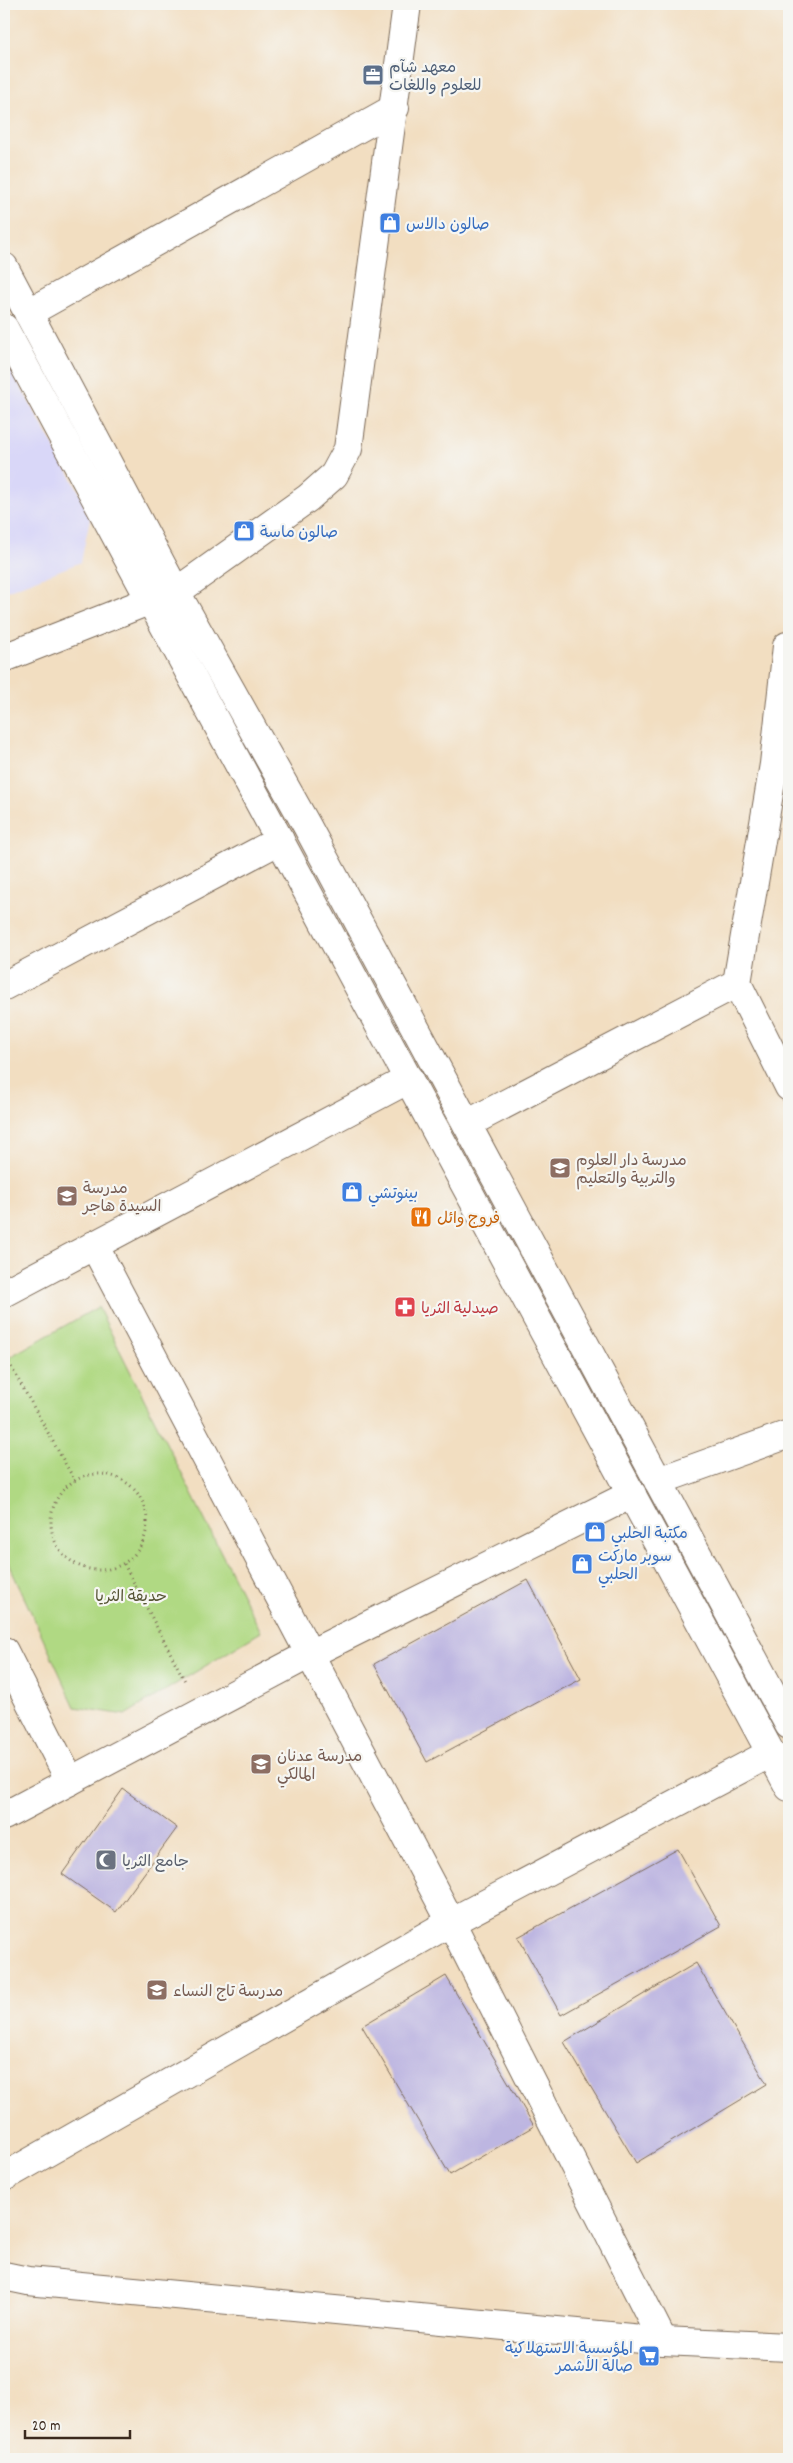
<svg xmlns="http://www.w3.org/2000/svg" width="793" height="2463" viewBox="0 0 793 2463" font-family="Dekko,'Playpen Sans Arabic',sans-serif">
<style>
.built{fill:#d9d7f8}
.green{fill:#b0d983;stroke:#768250}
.building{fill:#bdb6e1}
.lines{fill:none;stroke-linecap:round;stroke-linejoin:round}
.street-casing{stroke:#7b6957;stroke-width:30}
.secondary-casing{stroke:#7b6957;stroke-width:30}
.primary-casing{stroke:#7b6957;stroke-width:30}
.path{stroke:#7b6957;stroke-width:3;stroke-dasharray:1 4;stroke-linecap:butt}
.street{stroke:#fff;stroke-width:28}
.secondary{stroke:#fff;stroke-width:28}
.primary{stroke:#fff;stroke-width:28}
.labels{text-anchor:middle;stroke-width:4.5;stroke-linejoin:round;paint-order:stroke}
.service-label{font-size:16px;fill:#4e5e75;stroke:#f6f6f2;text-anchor:start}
.shop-label{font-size:16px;fill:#366cbe;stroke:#f6f6f2;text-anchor:start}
.education-label{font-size:16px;fill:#785e54;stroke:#f6f6f2;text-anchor:start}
.food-label{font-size:16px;fill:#c56008;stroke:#f6f6f2;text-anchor:start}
.health-label{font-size:16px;fill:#be3a42;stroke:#f6f6f2;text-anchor:start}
.park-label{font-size:16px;fill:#585637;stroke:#f6f6f2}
.worship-label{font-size:16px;fill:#5b616d;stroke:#f6f6f2;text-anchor:start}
</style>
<rect width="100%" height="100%" fill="#f6f6f2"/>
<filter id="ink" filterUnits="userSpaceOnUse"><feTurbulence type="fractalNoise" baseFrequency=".02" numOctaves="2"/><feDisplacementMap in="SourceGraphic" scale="10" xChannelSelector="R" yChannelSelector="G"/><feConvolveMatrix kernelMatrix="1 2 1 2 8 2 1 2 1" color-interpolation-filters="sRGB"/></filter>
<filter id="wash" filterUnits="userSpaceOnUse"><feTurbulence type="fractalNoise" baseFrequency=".0096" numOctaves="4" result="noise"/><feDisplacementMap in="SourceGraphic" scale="20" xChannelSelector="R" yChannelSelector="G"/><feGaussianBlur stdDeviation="1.12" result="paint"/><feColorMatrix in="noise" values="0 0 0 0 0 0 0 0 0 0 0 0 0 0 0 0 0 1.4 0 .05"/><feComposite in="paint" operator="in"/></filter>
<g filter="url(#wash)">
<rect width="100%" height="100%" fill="#f2dec1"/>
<polygon class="built" points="4,357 91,513 81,562 4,592"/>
<polygon class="green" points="98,1307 261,1632 125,1715 75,1707 4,1554 4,1360"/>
<g id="blocks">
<g class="building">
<polygon points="528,1580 581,1679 427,1762 374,1664"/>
<polygon points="123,1789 177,1828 116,1912 62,1874"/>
<polygon points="678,1849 721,1926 561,2015 518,1937"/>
<polygon points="696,1963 767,2084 636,2163 564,2042"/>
<polygon points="446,1976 534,2126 450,2175 362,2026"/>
</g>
</g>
</g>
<g filter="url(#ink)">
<use href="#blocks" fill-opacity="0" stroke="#7b6957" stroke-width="1"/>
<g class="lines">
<g class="street-casing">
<g id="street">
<polyline points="28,313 395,108"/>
<polyline points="176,592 308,498 334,475 348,449 407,4"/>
<polyline points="4,658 151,600"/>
<polyline points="737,983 774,764 787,646"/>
<polyline points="4,986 280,840"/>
<polyline points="467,1124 737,983 789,1087"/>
<polyline points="94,1245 451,1922 663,2341"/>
<polyline points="4,1293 409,1079"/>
<polyline points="658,1481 789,1434"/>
<polyline points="4,1651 70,1781"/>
<polyline points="4,1816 310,1654 632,1494"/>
<polyline points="4,2177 451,1922 771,1753"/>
</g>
</g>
<g class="secondary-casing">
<polyline id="secondary" points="4,2276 28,2281 663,2341 789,2347"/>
</g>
<g class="primary-casing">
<g id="primary">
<polyline points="4,267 176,592 307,826 789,1725"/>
<polyline points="4,328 789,1787"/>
</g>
</g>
<g class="path">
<polyline points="4,1354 75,1481"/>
<circle cx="99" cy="1522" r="48"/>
<polyline points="124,1564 186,1683"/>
</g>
<use href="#street" class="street"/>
<use href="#secondary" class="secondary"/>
<use href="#primary" class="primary"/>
</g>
</g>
<defs>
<g id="office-square" transform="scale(1.125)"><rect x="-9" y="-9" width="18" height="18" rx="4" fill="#5c6f8a" stroke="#f6f6f2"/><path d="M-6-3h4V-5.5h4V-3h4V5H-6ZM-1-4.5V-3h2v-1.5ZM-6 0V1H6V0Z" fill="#fff"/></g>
<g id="shop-square" transform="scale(1.125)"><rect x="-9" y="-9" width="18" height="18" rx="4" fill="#3f7fe0" stroke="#f6f6f2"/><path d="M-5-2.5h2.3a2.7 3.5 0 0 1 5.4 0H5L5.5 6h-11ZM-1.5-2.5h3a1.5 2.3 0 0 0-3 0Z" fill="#fff"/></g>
<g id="school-square" transform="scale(1.125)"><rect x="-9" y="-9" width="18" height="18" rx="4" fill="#8d6e63" stroke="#f6f6f2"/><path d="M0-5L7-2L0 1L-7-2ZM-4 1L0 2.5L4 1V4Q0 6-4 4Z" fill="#fff"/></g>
<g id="restaurant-square" transform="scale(1.125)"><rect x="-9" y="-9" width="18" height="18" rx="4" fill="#e8710a" stroke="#f6f6f2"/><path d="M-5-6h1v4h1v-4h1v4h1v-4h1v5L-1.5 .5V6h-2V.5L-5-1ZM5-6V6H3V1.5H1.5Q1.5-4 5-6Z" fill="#fff"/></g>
<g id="pharmacy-square" transform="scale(1.125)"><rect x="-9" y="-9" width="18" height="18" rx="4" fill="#e0444e" stroke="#f6f6f2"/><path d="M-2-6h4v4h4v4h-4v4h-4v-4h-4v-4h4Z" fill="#fff"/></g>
<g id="mosque-square" transform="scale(1.125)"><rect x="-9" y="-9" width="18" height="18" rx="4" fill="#6b7280" stroke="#f6f6f2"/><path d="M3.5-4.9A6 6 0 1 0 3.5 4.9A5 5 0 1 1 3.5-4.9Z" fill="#fff"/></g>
<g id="supermarket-square" transform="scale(1.125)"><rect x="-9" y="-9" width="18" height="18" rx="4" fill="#3f7fe0" stroke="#f6f6f2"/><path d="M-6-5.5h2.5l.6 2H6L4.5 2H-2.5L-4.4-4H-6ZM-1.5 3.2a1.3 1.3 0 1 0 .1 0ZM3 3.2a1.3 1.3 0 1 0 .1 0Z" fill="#fff"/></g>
</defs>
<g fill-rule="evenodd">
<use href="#office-square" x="373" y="75"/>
<use href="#shop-square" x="390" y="223"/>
<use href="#shop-square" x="244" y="531"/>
<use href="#school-square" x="560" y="1168"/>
<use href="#shop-square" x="352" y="1192"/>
<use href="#school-square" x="67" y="1196"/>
<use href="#restaurant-square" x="421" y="1217"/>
<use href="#pharmacy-square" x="405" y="1307"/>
<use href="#shop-square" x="595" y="1532"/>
<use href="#shop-square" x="582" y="1564"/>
<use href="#school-square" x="261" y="1764"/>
<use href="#mosque-square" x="106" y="1860"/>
<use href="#school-square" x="157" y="1990"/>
<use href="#supermarket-square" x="649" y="2356"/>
</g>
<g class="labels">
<g class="service-label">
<text x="389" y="72">معهد شآم<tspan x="389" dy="18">للعلوم واللغات</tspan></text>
</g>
<g class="shop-label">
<text x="406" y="229">صالون دالاس</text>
<text x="260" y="537">صالون ماسة</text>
<text x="368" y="1198">بينوتشي</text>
<text x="611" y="1538">مكتبة الحلبي</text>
<text x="598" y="1561">سوبر ماركت<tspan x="598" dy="18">الحلبي</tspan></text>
<text x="633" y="2353" text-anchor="end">المؤسسة الاستهلاكية<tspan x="633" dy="18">صالة الأشمر</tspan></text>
</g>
<g class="education-label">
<text x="576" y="1165">مدرسة دار العلوم<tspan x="576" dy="18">والتربية والتعليم</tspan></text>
<text x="83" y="1193">مدرسة<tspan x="83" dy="18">السيدة هاجر</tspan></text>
<text x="277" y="1761">مدرسة عدنان<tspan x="277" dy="18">المالكي</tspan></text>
<text x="173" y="1996">مدرسة تاج النساء</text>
</g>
<g class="food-label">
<text x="437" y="1223">فروج وائل</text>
</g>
<g class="health-label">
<text x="421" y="1313">صيدلية الثريا</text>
</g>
<g class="park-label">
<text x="131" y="1601">حديقة الثريا</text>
</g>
<g class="worship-label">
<text x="122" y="1866">جامع الثريا</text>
</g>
</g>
<rect width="793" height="2463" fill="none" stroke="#f6f6f2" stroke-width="20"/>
<path d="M25 2430v8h105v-8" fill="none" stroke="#3b2a1e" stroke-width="2.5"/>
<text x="32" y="2430" font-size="15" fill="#3b2a1e" stroke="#f6f6f2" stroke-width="4" paint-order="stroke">20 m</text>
</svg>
